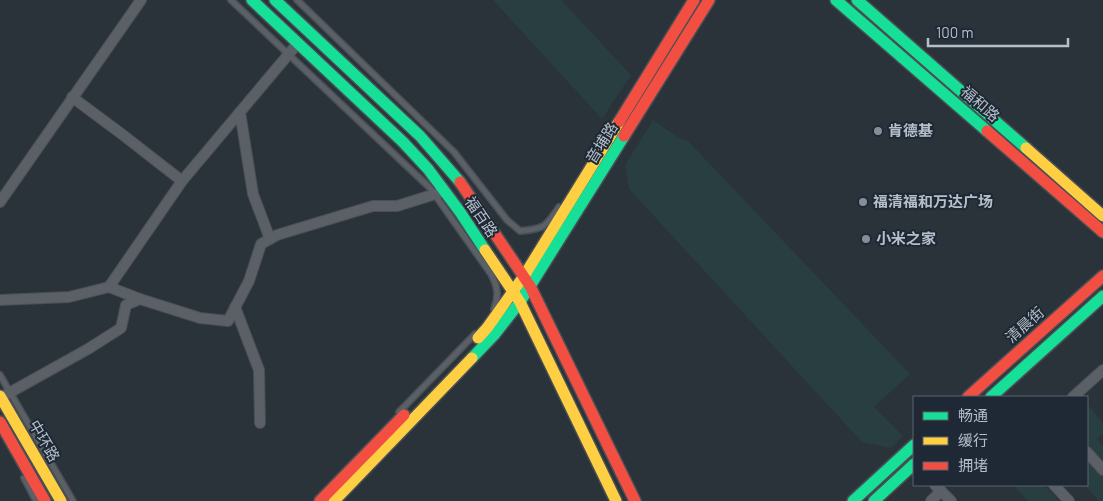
<svg xmlns="http://www.w3.org/2000/svg" width="1103" height="501" viewBox="0 0 1103 501" font-family="Barlow,'Noto Sans SC',sans-serif">
<style>
.green{fill:#283e40}
.lines{fill:none;stroke-linecap:round;stroke-linejoin:round}
.lane-casing{stroke:#494f54;stroke-width:8}
.street-casing{stroke:#494f54;stroke-width:12}
.fast-casing{stroke:#494f54;stroke-width:14}
.slow-casing{stroke:#494f54;stroke-width:14}
.jam-casing{stroke:#494f54;stroke-width:14}
.lane{stroke:#5b6067;stroke-width:5}
.street{stroke:#5b6067;stroke-width:10}
.fast{stroke:#16e098;stroke-width:11}
.slow{stroke:#ffcf43;stroke-width:11}
.jam{stroke:#f24e42;stroke-width:11}
.poi-dot{fill:#858e98;stroke:#1e2935;stroke-width:2}
.labels{text-anchor:middle;stroke-width:4;stroke-linejoin:round;paint-order:stroke}
.street-label{font-size:15px;fill:#b5bfca;stroke:#1e2935}
.poi-label{font-size:15px;font-weight:bold;fill:#b5bfca;stroke:#1e2935;text-anchor:start}
</style>
<rect width="100%" height="100%" fill="#2b333a"/>
<g class="green">
<polygon points="493,0 561,0 631,75 602,119"/>
<polygon points="653,120 679,138 688,141 910,374 874,407 903,436 891,448 862,442 629,189 625,165"/>
<polygon points="1088,405 1103,423 1103,434 1097,439 1103,446 1103,463 1087,445"/>
<polygon points="1087,459 1103,477 1103,501 1099,501 1084,485 1087,485"/>
<polygon points="1013,485 1044,485 1059,501 1028,501"/>
</g>
<g class="lines">
<g class="lane-casing">
<g id="lane">
<path d="M231,0L430,188L491,274C498,287 499,296 494,309"/>
<path d="M297,0L454,152L507,220L520,231C544,229 546,227 559,207"/>
<polyline points="0,375 73,501"/>
<polyline points="399,412 475,334"/>
<polyline points="24,478 36,501"/>
</g>
</g>
<g class="street-casing">
<g id="street">
<polyline points="72,97 123,135 182,181 109,287"/>
<polyline points="240,112 253,194 270,239"/>
<polyline points="182,181 298,43"/>
<polyline points="0,202 141,0"/>
<polyline points="0,300 69,297 109,287 140,299 200,318 228,321 249,281 261,244 277,235 373,206 397,206 445,191"/>
<polyline points="235,307 259,370 260,423"/>
<polyline points="1073,397 1103,370"/>
<polyline points="0,398 88,349 121,328 126,305 140,299"/>
<polyline points="1087,452 1103,470"/>
<polyline points="935,485 951,501"/>
<polyline points="1054,485 1069,501"/>
<polyline points="931,501 941,491"/>
</g>
</g>
<g class="fast-casing">
<g id="fast">
<polyline points="252,0 403,142 428,169 460,212 485,250"/>
<polyline points="275,0 420,136 460,182"/>
<polyline points="836,0 987,131"/>
<polyline points="857,0 1026,148"/>
<polyline points="472,358 494,335 520,302 624,136"/>
<polyline points="991,397 1103,296"/>
<polyline points="853,501 914,445"/>
<polyline points="874,501 914,464"/>
</g>
</g>
<g class="slow-casing">
<g id="slow">
<polyline points="1026,148 1103,216"/>
<polyline points="485,250 520,302 616,501"/>
<polyline points="478,338 487,328 524,276 619,122"/>
<polyline points="0,396 61,501"/>
<polyline points="334,501 472,358"/>
</g>
</g>
<g class="jam-casing">
<g id="jam">
<polyline points="619,122 694,0"/>
<polyline points="987,131 1103,232"/>
<polyline points="624,136 709,0"/>
<polyline points="460,182 530,286 635,501"/>
<polyline points="968,397 1103,276"/>
<polyline points="0,422 45,501"/>
<polyline points="320,501 404,415"/>
</g>
</g>
<use href="#lane" class="lane"/>
<use href="#street" class="street"/>
<use href="#fast" class="fast"/>
<use href="#slow" class="slow"/>
<use href="#jam" class="jam"/>
</g>
<g class="poi-dot">
<circle cx="878" cy="131" r="5"/>
<circle cx="863" cy="202" r="5"/>
<circle cx="866" cy="239" r="5"/>
</g>
<g class="labels">
<g class="street-label">
<text transform="translate(980 104) rotate(41)" y="5">福和路</text>
<text transform="translate(602 143) rotate(-58)" y="5">音埔路</text>
<text transform="translate(481 217) rotate(56)" y="5">福百路</text>
<text transform="translate(1025 325) rotate(-42)" y="5">清晨街</text>
<text transform="translate(44 441) rotate(60)" y="5">中环路</text>
</g>
<g class="poi-label">
<text x="888" y="136">肯德基</text>
<text x="873" y="207">福清福和万达广场</text>
<text x="876" y="244">小米之家</text>
</g>
</g>
<rect x="913" y="396" width="175" height="90" fill="#1e2935" stroke="#5a6571"/>
<rect x="923" y="412" width="25" height="8" fill="#16e098" stroke="#5a6571"/>
<text x="958" y="421" font-size="15" fill="#b5bfca">畅通</text>
<rect x="923" y="437" width="25" height="8" fill="#ffcf43" stroke="#5a6571"/>
<text x="958" y="446" font-size="15" fill="#b5bfca">缓行</text>
<rect x="923" y="462" width="25" height="8" fill="#f24e42" stroke="#5a6571"/>
<text x="958" y="471" font-size="15" fill="#b5bfca">拥堵</text>
<path d="M928 38v8h140v-8" fill="none" stroke="#b5bfca" stroke-width="2.5"/>
<text x="936" y="38" font-size="15" fill="#b5bfca" stroke="#1e2935" stroke-width="4" paint-order="stroke">100 m</text>
</svg>
